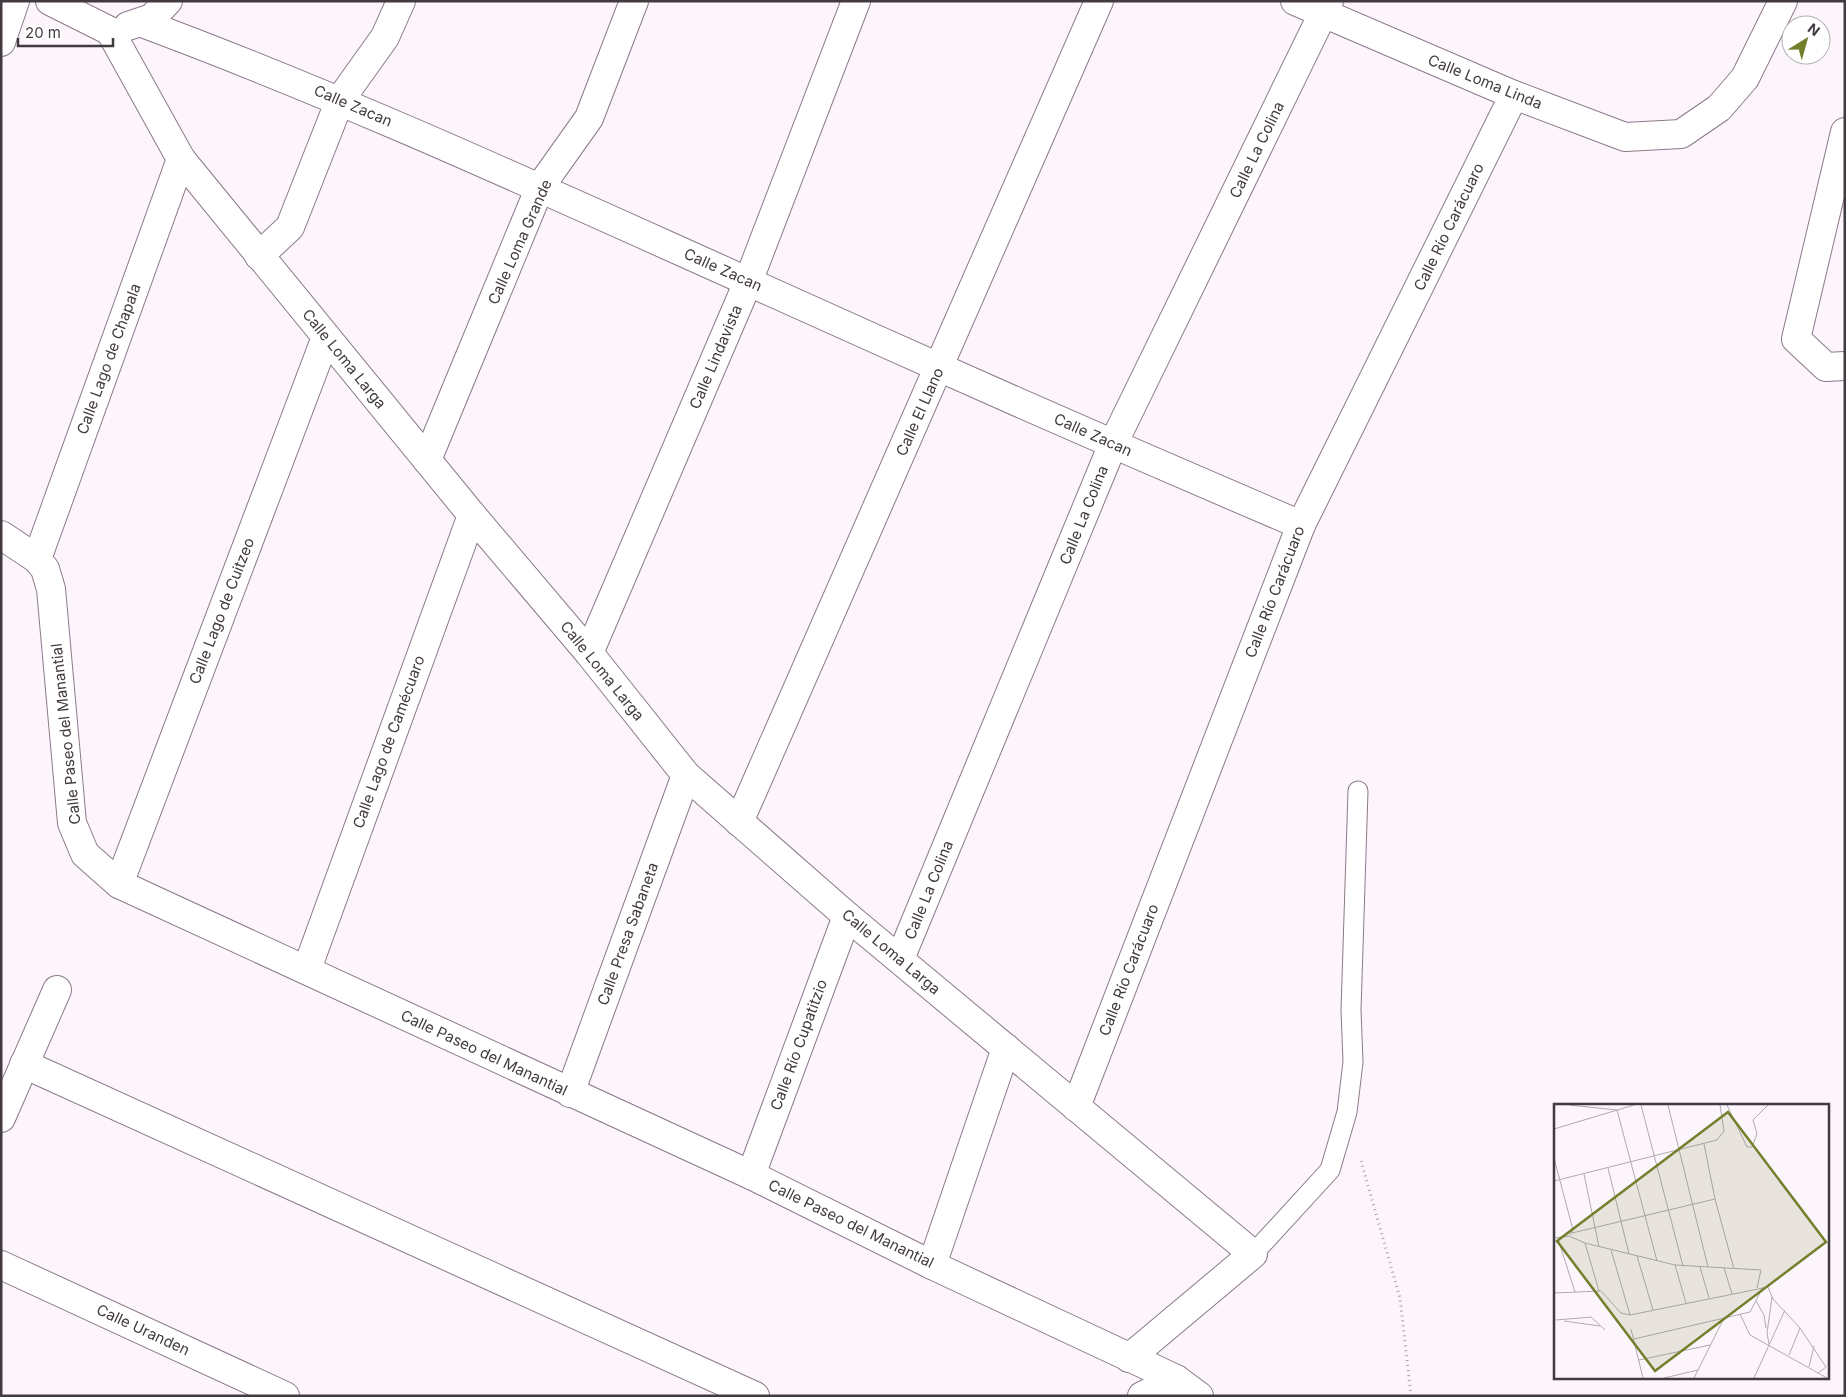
<svg xmlns="http://www.w3.org/2000/svg" width="1846" height="1397" viewBox="0 0 1846 1397" font-family="Inter,sans-serif">
<style>
.lines{fill:none;stroke-linecap:round;stroke-linejoin:round}
.service-casing{stroke:#8b7a8a;stroke-width:21}
.minor-casing{stroke:#8b7a8a;stroke-width:30}
.path{stroke:#aba3aa;stroke-width:3;stroke-dasharray:1 4;stroke-linecap:butt}
.service{stroke:#fff;stroke-width:19}
.minor{stroke:#fff;stroke-width:28}
.labels{text-anchor:middle;stroke-width:5;stroke-linejoin:round;paint-order:stroke}
.street-label{font-size:15px;fill:#423a41;stroke:#fff}
.inset-road{fill:none;stroke:#b2aab1;stroke-width:1}
.view{fill:#737f2c;fill-opacity:0.15;stroke:#737f2c;stroke-width:2.5}
.inset-edge{fill:none;stroke:#423a41;stroke-width:2.5}
</style>
<rect width="100%" height="100%" fill="#fdf5fc"/>
<g class="lines">
<g class="service-casing">
<polyline id="service" points="1253,1254 1330,1170 1347,1112 1353,1062 1351,1010 1358,791"/>
</g>
<g class="minor-casing">
<g id="minor">
<polyline points="50,1 110,31 181,159 472,515 589,653 686,775 847,916 1253,1254 1129,1358"/>
<polyline points="1295,1 1514,95 1625,137 1681,134 1719,108 1745,78 1783,1"/>
<path d="M142,23C349,100 548,192 749,282C932,365 1116,446 1301,525"/>
<polyline points="128,26 152,18 168,1"/>
<polyline points="1,42 15,1"/>
<polyline points="1845,132 1796,339 1826,367 1845,366"/>
<polyline points="259,256 290,227 340,100 385,37 401,1"/>
<polyline points="427,460 540,187 589,118 634,1"/>
<polyline points="1,535 37,559 45,569 51,589 72,823 85,854 119,884 751,1175 932,1265 1176,1379 1199,1396"/>
<polyline points="37,559 181,159"/>
<polyline points="589,653 748,282 856,1"/>
<polyline points="739,822 1099,1"/>
<polyline points="119,884 326,337"/>
<polyline points="900,959 1113,444 1329,1"/>
<polyline points="307,969 472,515"/>
<polyline points="24,1064 755,1396"/>
<polyline points="570,1093 686,775"/>
<polyline points="1076,1107 1301,525 1514,95"/>
<polyline points="1,1118 57,990"/>
<polyline points="751,1175 847,916"/>
<polyline points="1,1265 285,1396"/>
<polyline points="932,1265 1006,1048"/>
<polyline points="1142,1396 1176,1379"/>
</g>
</g>
<polyline class="path" points="1361,1161 1400,1298 1411,1396"/>
<use href="#service" class="service"/>
<use href="#minor" class="minor"/>
</g>
<g class="labels">
<g class="street-label">
<text transform="translate(1485 82) rotate(22)" y="5">Calle Loma Linda</text>
<text transform="translate(353 106) rotate(23)" y="5">Calle Zacan</text>
<text transform="translate(1257 150) rotate(-64)" y="5">Calle La Colina</text>
<text transform="translate(1449 227) rotate(-64)" y="5">Calle Río Carácuaro</text>
<text transform="translate(520 242) rotate(-66)" y="5">Calle Loma Grande</text>
<text transform="translate(723 270) rotate(24)" y="5">Calle Zacan</text>
<text transform="translate(716 357) rotate(-67)" y="5">Calle Lindavista</text>
<text transform="translate(109 359) rotate(-70)" y="5">Calle Lago de Chapala</text>
<text transform="translate(344 359) rotate(51)" y="5">Calle Loma Larga</text>
<text transform="translate(920 412) rotate(-66)" y="5">Calle El Llano</text>
<text transform="translate(1093 435) rotate(24)" y="5">Calle Zacan</text>
<text transform="translate(1084 515) rotate(-68)" y="5">Calle La Colina</text>
<text transform="translate(1275 592) rotate(-69)" y="5">Calle Río Carácuaro</text>
<text transform="translate(222 611) rotate(-69)" y="5">Calle Lago de Cuitzeo</text>
<text transform="translate(602 671) rotate(51)" y="5">Calle Loma Larga</text>
<text transform="translate(66 734) rotate(-96)" y="5">Calle Paseo del Manantial</text>
<text transform="translate(389 742) rotate(-70)" y="5">Calle Lago de Camécuaro</text>
<text transform="translate(929 890) rotate(-68)" y="5">Calle La Colina</text>
<text transform="translate(628 934) rotate(-70)" y="5">Calle Presa Sabaneta</text>
<text transform="translate(891 952) rotate(40)" y="5">Calle Loma Larga</text>
<text transform="translate(1129 970) rotate(-69)" y="5">Calle Río Carácuaro</text>
<text transform="translate(799 1045) rotate(-70)" y="5">Calle Río Cupatitzio</text>
<text transform="translate(484 1053) rotate(25)" y="5">Calle Paseo del Manantial</text>
<text transform="translate(851 1224) rotate(26)" y="5">Calle Paseo del Manantial</text>
<text transform="translate(143 1330) rotate(25)" y="5">Calle Uranden</text>
</g>
</g>
<g transform="translate(1554 1104)">
<rect width="275" height="275" fill="#fdf5fc"/>
<path class="inset-road" d="M15,1L63,6L103,157M87,1L129,162M114,1L154,163M173,1L193,43H198L203,30L199,16L214,1M0,25L80,1M150,40L161,95L180,165M0,54L19,126L16,131M54,64L75,150M30,70L45,143M0,77L163,36L170,27L166,1M18,129L161,95M0,134L15,132L31,139L121,161L207,166L203,184M4,135L21,188M31,139L45,187M57,146L76,211M83,152L99,206M121,161L132,199M146,163L155,194M170,164L178,190M0,189L47,187L67,209L76,211L214,183L219,195L246,224L272,263L264,269M202,197L210,211L212,224M186,210L196,231L273,274M2,216L37,213L51,226M10,217L46,222M77,225L89,274M80,235L196,208L209,183M215,240L213,229L218,193M235,251L246,224M85,256L156,241M255,263L260,242M110,274L144,266M140,274L170,214M200,274L231,206"/>
<path class="view" d="M174,8L272,138L101,267L3,137Z"/>
<rect width="275" height="275" class="inset-edge"/>
</g>
<rect width="1846" height="1397" fill="none" stroke="#423a41" stroke-width="5"/>
<g transform="translate(1806 40) rotate(37)"><circle r="24" fill="#ffffff" stroke="#b3b0b3"/>
<path d="M0-4L9 19L0 12L-9 19Z" fill="#737f2c"/>
<text y="-8" font-size="14" font-weight="bold" text-anchor="middle" fill="#423a41">N</text>
</g>
<path d="M18 38v8h95v-8" fill="none" stroke="#423a41" stroke-width="2.5"/>
<text x="25" y="38" font-size="15" fill="#423a41" stroke="#ffffff" stroke-width="4" paint-order="stroke">20 m</text>
</svg>
